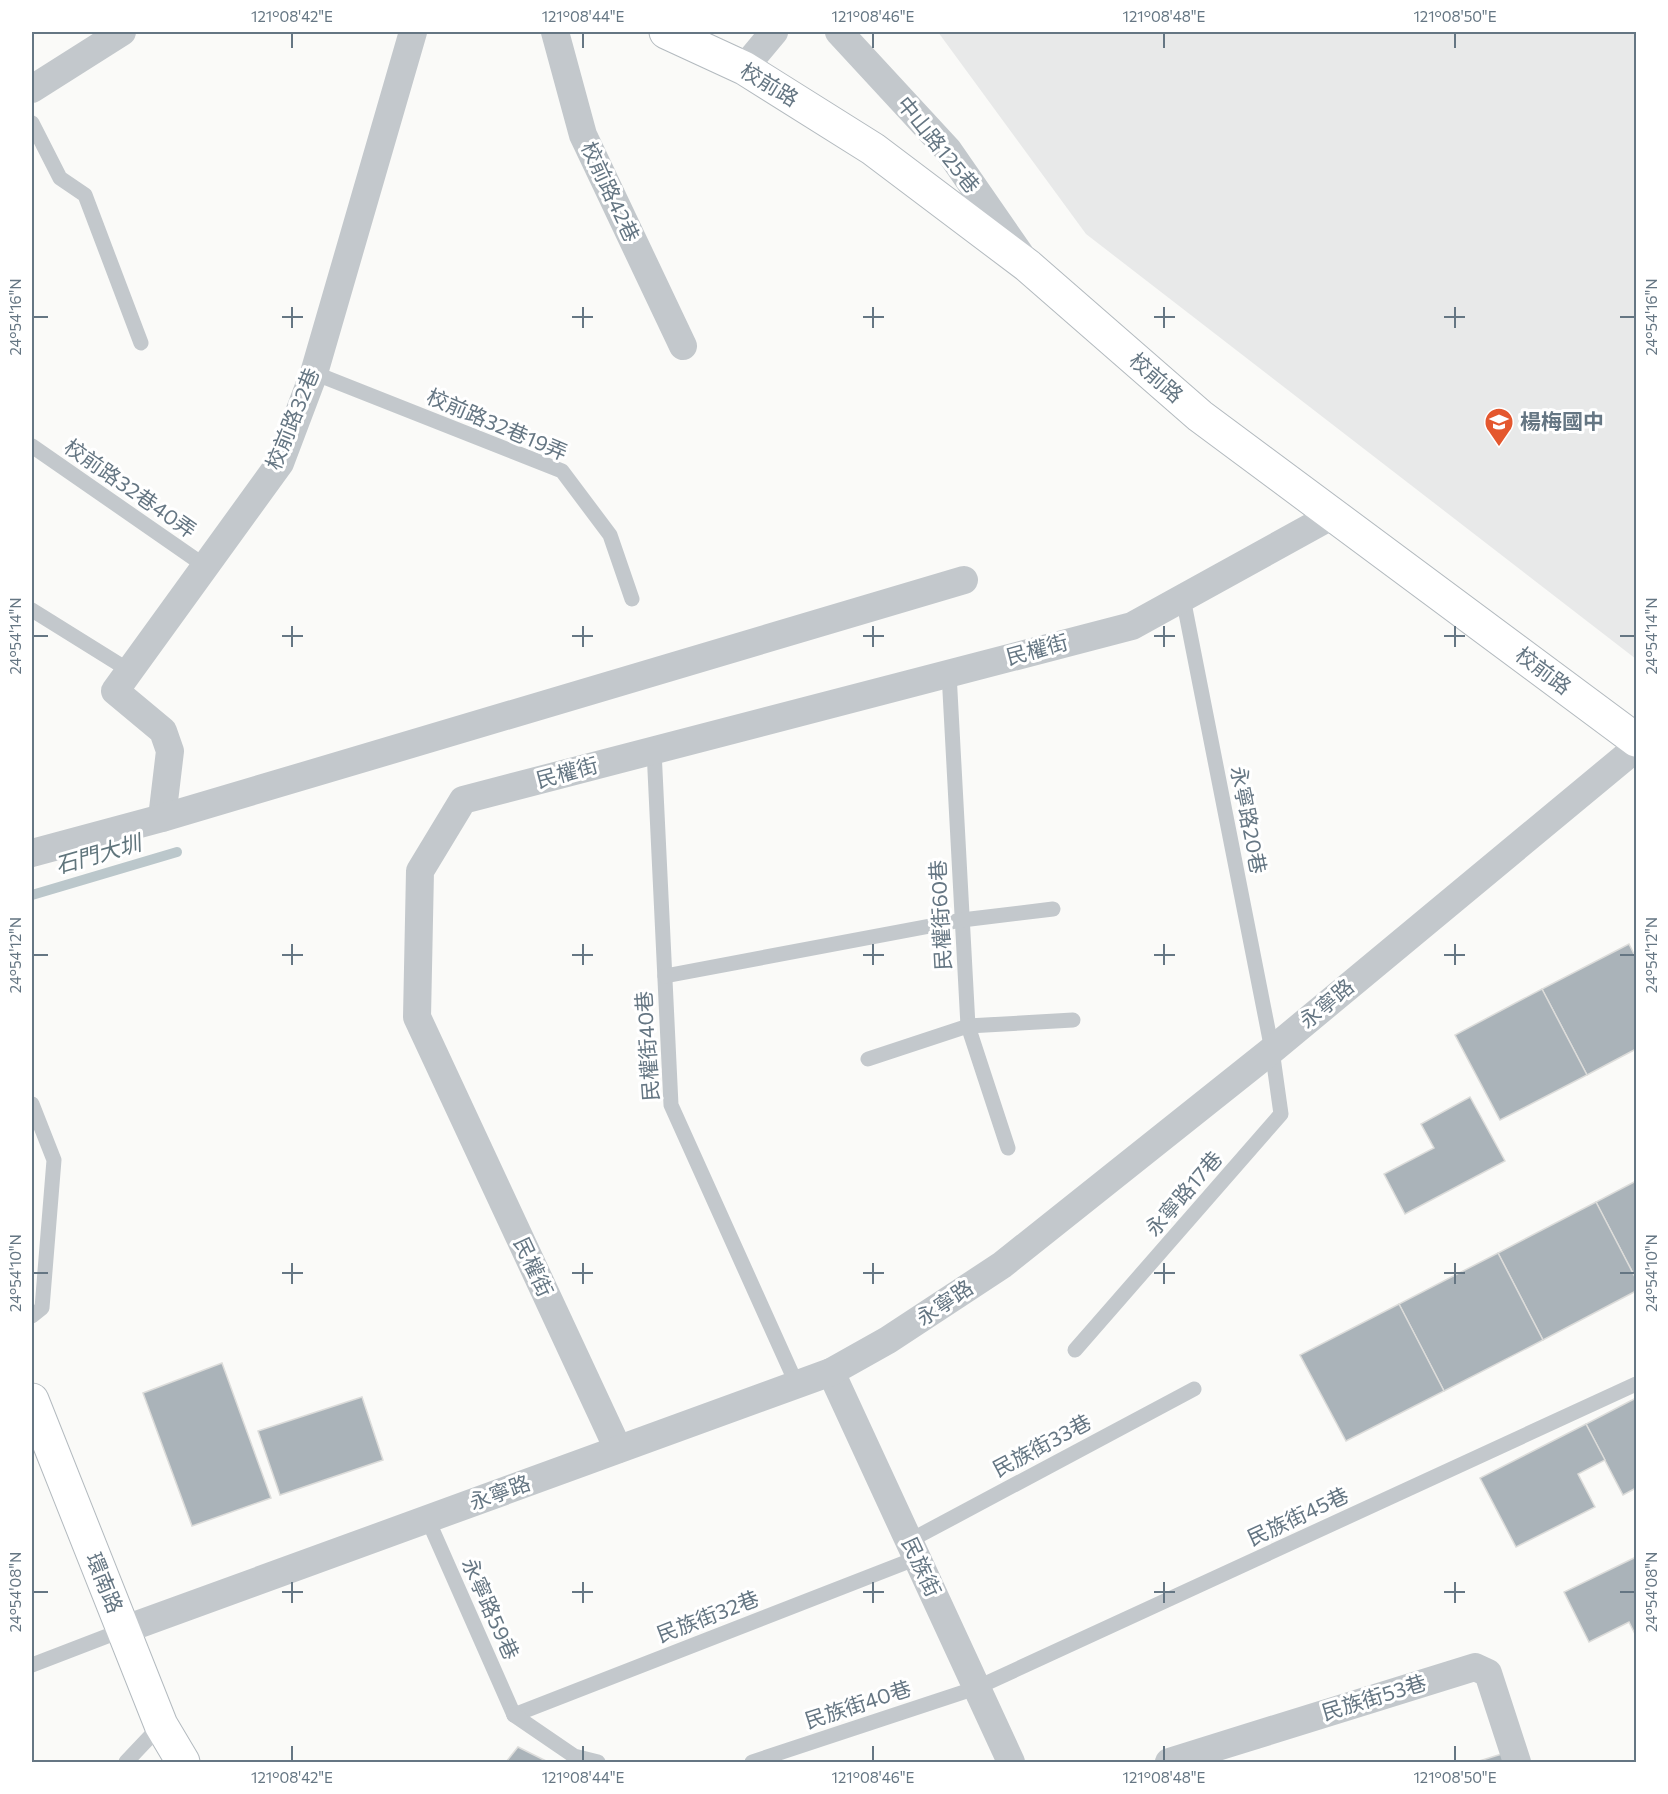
<svg xmlns="http://www.w3.org/2000/svg" width="1668" height="1794" viewBox="0 0 1668 1794" font-family="Commissioner,'Noto Sans TC',sans-serif">
<style>
.built{fill:#e8e9e9}
.lines{fill:none;stroke-linecap:round;stroke-linejoin:round}
.stream{stroke:#bbc7cb;stroke-width:10}
.building{fill:#aab3b9;stroke:#dcdcda;stroke-width:1.5}
.secondary-casing{stroke:#b3babf;stroke-width:35}
.lane{stroke:#c3c8cc;stroke-width:15}
.street{stroke:#c3c8cc;stroke-width:28}
.secondary{stroke:#fff;stroke-width:33}
.ticks{fill:none;stroke:#657683;stroke-width:2}
.labels{text-anchor:middle;stroke-width:6;stroke-linejoin:round;paint-order:stroke}
.street-label{font-size:21px;fill:#657683;stroke:#fff}
.poi-label{font-size:21px;font-weight:bold;fill:#657683;stroke:#fff;text-anchor:start}
.water-label{font-size:22px;font-style:italic;fill:#60757c;stroke:#fff}
.neatline{fill:none;stroke:#657683;stroke-width:2}
.ticks-label{font-size:15px;text-anchor:middle;fill:#657683}
</style>
<rect width="100%" height="100%" fill="#fafaf8"/>
<polygon class="built" points="938,32 1636,32 1636,659 1086,234"/>
<g class="lines">
<polyline class="stream" points="32,895 177,852"/>
</g>
<g class="building">
<polygon points="1629,944 1636,958 1636,1049 1587,1075 1542,989"/>
<polygon points="1542,989 1587,1075 1500,1120 1455,1035"/>
<polygon points="1470,1097 1505,1161 1405,1214 1384,1174 1434,1148 1421,1124"/>
<polygon points="1636,1181 1636,1279 1596,1202"/>
<polygon points="1596,1202 1636,1279 1636,1291 1543,1340 1498,1253"/>
<polygon points="1498,1253 1543,1340 1444,1391 1399,1304"/>
<polygon points="1399,1304 1444,1391 1346,1441 1300,1355"/>
<polygon points="222,1363 271,1498 192,1526 143,1393"/>
<polygon points="362,1397 383,1460 280,1495 258,1431"/>
<polygon points="1636,1398 1636,1488 1623,1495 1586,1424"/>
<polygon points="1586,1424 1605,1460 1578,1474 1595,1507 1516,1547 1480,1478"/>
<polygon points="1636,1557 1636,1636 1629,1622 1589,1642 1564,1592"/>
<polygon points="518,1747 548,1762 506,1762"/>
<polygon points="1505,1753 1508,1762 1476,1762"/>
</g>
<g class="lines">
<g class="secondary-casing">
<g id="secondary">
<polyline points="666,32 744,68 873,149 1028,266 1200,416 1636,740"/>
<polyline points="32,1400 161,1725 183,1762"/>
</g>
</g>
<g class="lane">
<polyline points="32,123 60,178 85,195 141,343"/>
<polyline points="314,373 562,471 610,535 632,599"/>
<polyline points="32,446 205,566"/>
<polyline points="32,610 130,671"/>
<polyline points="949,673 968,1026 1008,1148"/>
<polyline points="654,750 671,1105 797,1385"/>
<polyline points="665,976 962,920 1053,909"/>
<polyline points="868,1059 968,1026 1073,1020"/>
<polyline points="32,1104 54,1160 42,1308 32,1316"/>
<polyline points="1075,1350 1281,1114 1272,1050 1183,598"/>
<polyline points="428,1520 514,1715"/>
<polyline points="909,1541 1194,1389"/>
<polyline points="32,1665 123,1630"/>
<polyline points="514,1715 917,1558"/>
<polyline points="514,1715 574,1756 598,1762"/>
<polyline points="126,1762 161,1725"/>
<polyline points="752,1762 976,1688 1636,1384"/>
</g>
<g class="street">
<polyline points="555,32 583,135 683,346"/>
<polyline points="839,32 948,150 1020,254"/>
<polyline points="744,68 774,32"/>
<polyline points="32,89 122,32"/>
<polyline points="162,818 170,751 163,731 115,691 280,463 314,373 413,32"/>
<polyline points="32,853 162,818 964,580"/>
<polyline points="831,1372 1011,1762"/>
<polyline points="618,1449 417,1017 420,871 463,800 1132,626 1333,515"/>
<polyline points="123,1630 831,1372 888,1340 1002,1265 1272,1050 1636,748"/>
<polyline points="1169,1762 1475,1667 1488,1673 1517,1762"/>
</g>
<use href="#secondary" class="secondary"/>
</g>
<path class="ticks" d="M292,33V48M583,33V48M873,33V48M1164,33V48M1455,33V48M292,307V328M583,307V328M873,307V328M1164,307V328M1455,307V328M33,317H48M282,317H303M572,317H593M863,317H884M1154,317H1175M1444,317H1465M1620,317H1635M292,626V647M583,626V647M873,626V647M1164,626V647M1455,626V647M33,636H48M282,636H303M572,636H593M863,636H884M1154,636H1175M1444,636H1465M1620,636H1635M292,944V965M583,944V965M873,944V965M1164,944V965M1455,944V965M33,955H48M282,955H303M572,955H593M863,955H884M1154,955H1175M1444,955H1465M1620,955H1635M292,1263V1284M583,1263V1284M873,1263V1284M1164,1263V1284M1455,1263V1284M33,1273H48M282,1273H303M572,1273H593M863,1273H884M1154,1273H1175M1444,1273H1465M1620,1273H1635M292,1582V1603M583,1582V1603M873,1582V1603M1164,1582V1603M1455,1582V1603M33,1592H48M282,1592H303M572,1592H593M863,1592H884M1154,1592H1175M1444,1592H1465M1620,1592H1635M292,1746V1761M583,1746V1761M873,1746V1761M1164,1746V1761M1455,1746V1761"/>
<defs>
<g id="school-pin" transform="scale(1.5)"><path d="M0 17L-7.5 6A9.5 9.5 0 1 1 7.5 6Z" fill="#e4572e" stroke="#fff"/><path d="M0-5L7-2L0 1L-7-2ZM-4 1L0 2.5L4 1V4Q0 6-4 4Z" fill="#fff"/></g>
</defs>
<g fill-rule="evenodd">
<use href="#school-pin" x="1499" y="422"/>
</g>
<g class="labels">
<g class="street-label">
<text transform="translate(769 85) rotate(31)" y="7">校前路</text>
<text transform="translate(938 145) rotate(51)" y="7">中山路125巷</text>
<text transform="translate(610 192) rotate(65)" y="7">校前路42巷</text>
<text transform="translate(1156 378) rotate(41)" y="7">校前路</text>
<text transform="translate(293 419) rotate(-68)" y="7">校前路32巷</text>
<text transform="translate(497 425) rotate(23)" y="7">校前路32巷19弄</text>
<text transform="translate(130 489) rotate(35)" y="7">校前路32巷40弄</text>
<text transform="translate(1037 650) rotate(-15)" y="7">民權街</text>
<text transform="translate(1543 671) rotate(37)" y="7">校前路</text>
<text transform="translate(567 773) rotate(-15)" y="7">民權街</text>
<text transform="translate(1248 820) rotate(79)" y="7">永寧路20巷</text>
<text transform="translate(941 915) rotate(-93)" y="7">民權街60巷</text>
<text transform="translate(1327 1004) rotate(-40)" y="7">永寧路</text>
<text transform="translate(648 1046) rotate(-94)" y="7">民權街40巷</text>
<text transform="translate(1184 1194) rotate(-49)" y="7">永寧路17巷</text>
<text transform="translate(533 1267) rotate(65)" y="7">民權街</text>
<text transform="translate(945 1303) rotate(-34)" y="7">永寧路</text>
<text transform="translate(1042 1446) rotate(-28)" y="7">民族街33巷</text>
<text transform="translate(500 1493) rotate(-20)" y="7">永寧路</text>
<text transform="translate(1298 1517) rotate(-25)" y="7">民族街45巷</text>
<text transform="translate(921 1567) rotate(65)" y="7">民族街</text>
<text transform="translate(104 1583) rotate(68)" y="7">環南路</text>
<text transform="translate(490 1609) rotate(66)" y="7">永寧路59巷</text>
<text transform="translate(708 1617) rotate(-21)" y="7">民族街32巷</text>
<text transform="translate(1374 1698) rotate(-17)" y="7">民族街53巷</text>
<text transform="translate(858 1705) rotate(-18)" y="7">民族街40巷</text>
</g>
<g class="poi-label">
<text x="1520" y="429">楊梅國中</text>
</g>
<g class="water-label">
<text transform="translate(98 854) rotate(-16)" y="8">石門大圳</text>
</g>
</g>
<rect width="1668" height="1794" fill="none" stroke="#ffffff" stroke-width="66"/>
<rect x="33" y="33" width="1602" height="1728" class="neatline"/>
<g class="ticks-label">
<text x="292" y="22">121°08'42"E</text>
<text x="583" y="22">121°08'44"E</text>
<text x="873" y="22">121°08'46"E</text>
<text x="1164" y="22">121°08'48"E</text>
<text x="1455" y="22">121°08'50"E</text>
<text transform="translate(16 317) rotate(-90)" y="5">24°54'16"N</text>
<text transform="translate(1652 317) rotate(-90)" y="5">24°54'16"N</text>
<text transform="translate(16 636) rotate(-90)" y="5">24°54'14"N</text>
<text transform="translate(1652 636) rotate(-90)" y="5">24°54'14"N</text>
<text transform="translate(16 955) rotate(-90)" y="5">24°54'12"N</text>
<text transform="translate(1652 955) rotate(-90)" y="5">24°54'12"N</text>
<text transform="translate(16 1273) rotate(-90)" y="5">24°54'10"N</text>
<text transform="translate(1652 1273) rotate(-90)" y="5">24°54'10"N</text>
<text transform="translate(16 1592) rotate(-90)" y="5">24°54'08"N</text>
<text transform="translate(1652 1592) rotate(-90)" y="5">24°54'08"N</text>
<text x="292" y="1783">121°08'42"E</text>
<text x="583" y="1783">121°08'44"E</text>
<text x="873" y="1783">121°08'46"E</text>
<text x="1164" y="1783">121°08'48"E</text>
<text x="1455" y="1783">121°08'50"E</text>
</g>
</svg>
